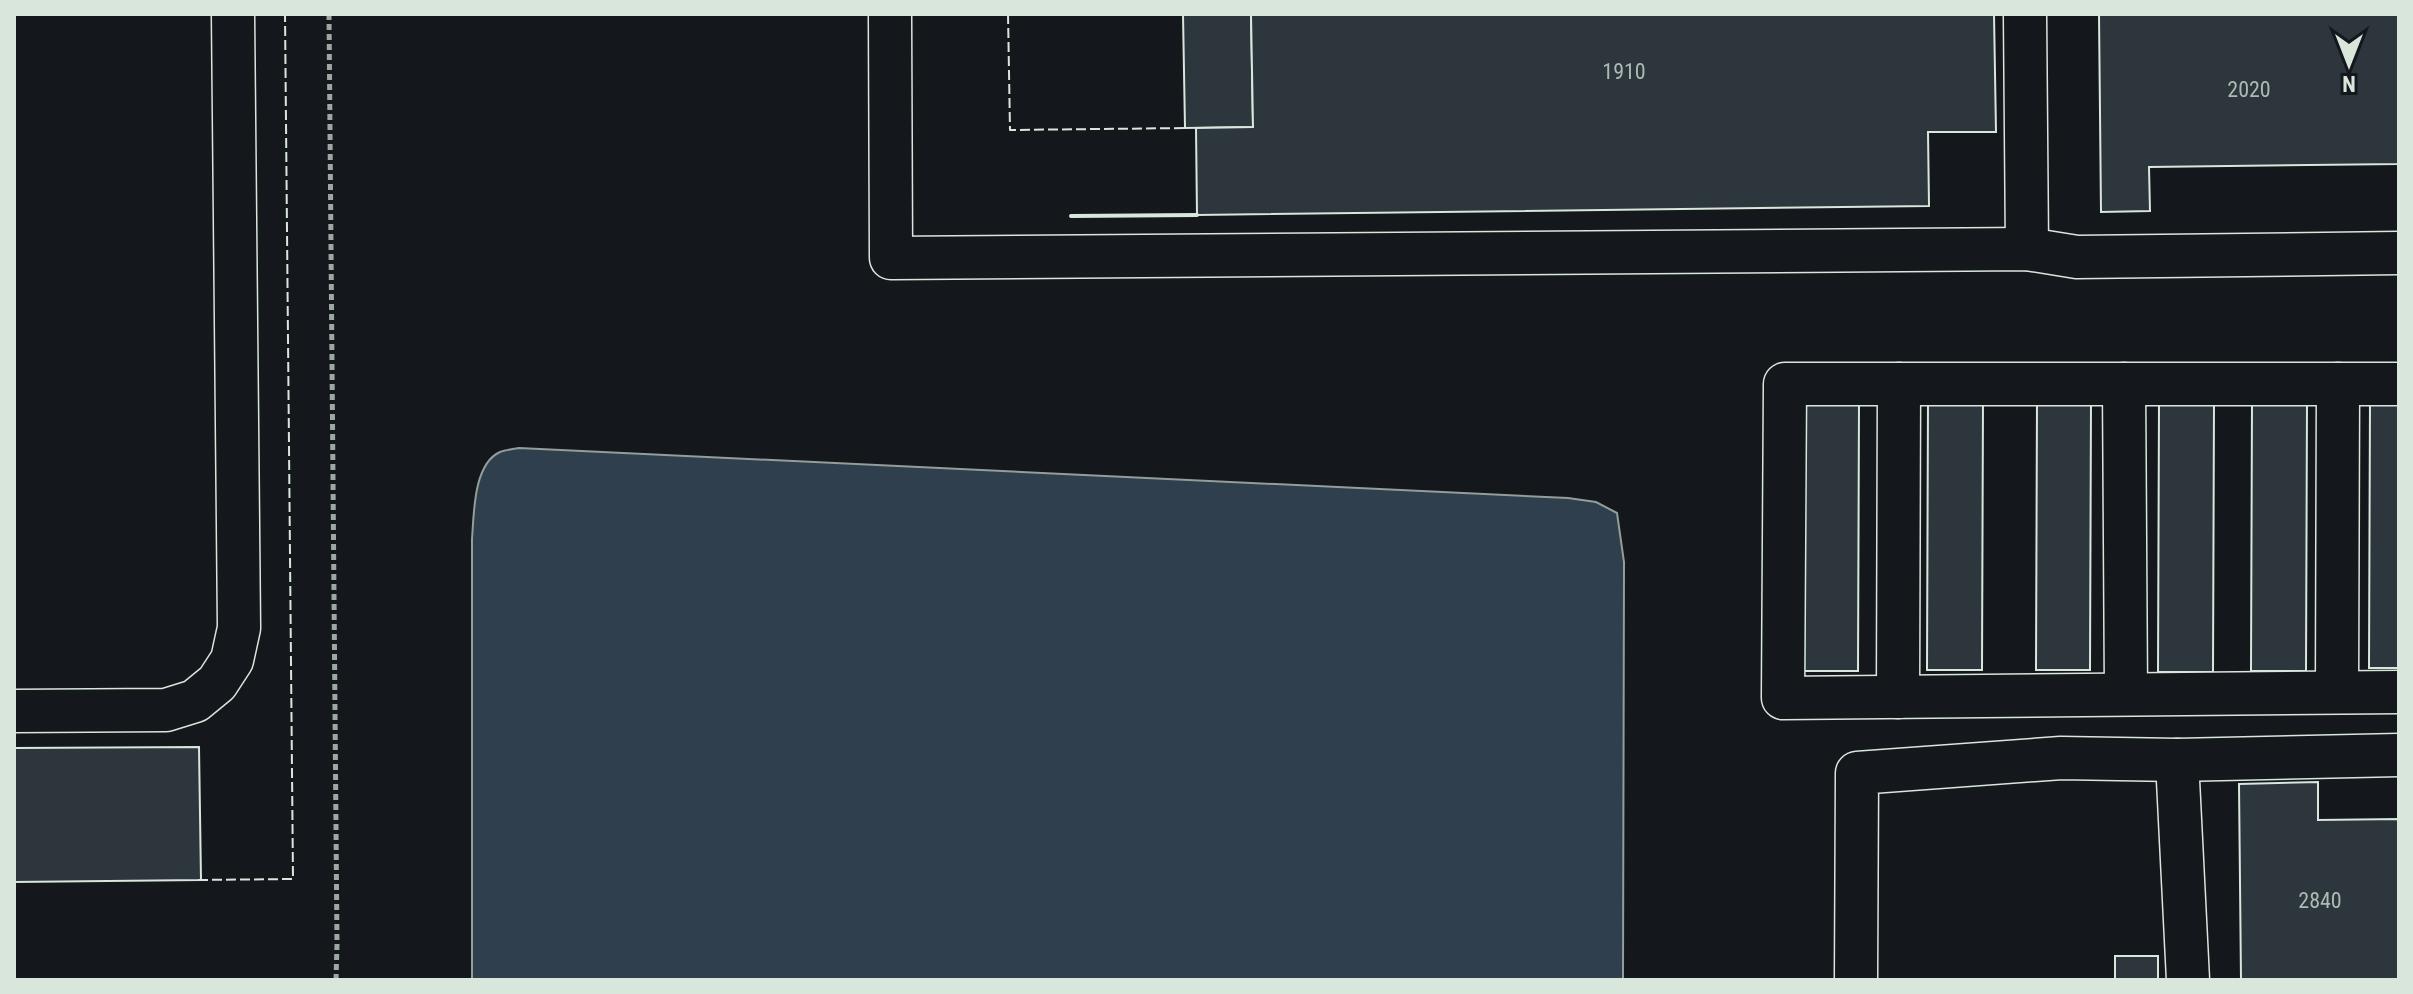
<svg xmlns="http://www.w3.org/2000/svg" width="2413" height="994" viewBox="0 0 2413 994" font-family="'Roboto Condensed',sans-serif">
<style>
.water{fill:#2f3f4d;stroke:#939e99;stroke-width:2}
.building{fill:#2c363c;stroke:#d8e6dc;stroke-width:2}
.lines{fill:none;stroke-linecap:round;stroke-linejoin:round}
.minor-casing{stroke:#d8e6dc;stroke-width:45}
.path{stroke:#9da8a2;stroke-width:5;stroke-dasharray:6 4;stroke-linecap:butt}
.minor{stroke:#14181c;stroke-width:42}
.fence{stroke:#d8e6dc;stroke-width:2;stroke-dasharray:10 4;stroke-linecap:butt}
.wall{stroke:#d8e6dc;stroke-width:4}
.labels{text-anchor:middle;stroke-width:6;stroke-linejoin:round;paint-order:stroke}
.number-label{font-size:22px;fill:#adbab4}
</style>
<rect width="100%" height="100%" fill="#14181c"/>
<path class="water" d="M519,448L1568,498L1596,502L1617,513L1624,562L1623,980H472V539C474,515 473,464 500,452C505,450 513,449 519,448Z"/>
<g class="building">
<polygon points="1183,14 1251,14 1253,127 1185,128"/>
<polygon points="1251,14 1994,14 1996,132 1928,132 1929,206 1197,215 1196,128 1253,127"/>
<polygon points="2099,14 2399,14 2399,164 2149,167 2150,211 2101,212"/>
<polygon points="2370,398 2399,398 2399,668 2369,668"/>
<polygon points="1928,400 1983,400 1982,670 1927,670"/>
<polygon points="2037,400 2091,400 2090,670 2036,670"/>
<polygon points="1805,401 1859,401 1858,671 1804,671"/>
<polygon points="2252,401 2307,401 2306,671 2251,671"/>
<polygon points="2159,402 2214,402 2213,672 2158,672"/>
<polygon points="199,747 201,880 14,882 14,748"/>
<polygon points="2318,782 2318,820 2399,819 2399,980 2241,980 2239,784"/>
<rect x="2115" y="956" width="43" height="24"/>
</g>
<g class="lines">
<g class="minor-casing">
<g id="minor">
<polyline points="890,14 891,258 2027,249 2077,257 2399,253"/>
<polyline points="2025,14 2027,249"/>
<polyline points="2124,384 2126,694"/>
<polyline points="2399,384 1785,384 1783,698 2399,692"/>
<polyline points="2337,692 2338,384"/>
<polyline points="1898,697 1899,384"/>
<polyline points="14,711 166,710 195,701 217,683 232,660 239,628 233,14"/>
<polyline points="2177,760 2188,980"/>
<polyline points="1856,980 1857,773 2061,758 2177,760 2399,755"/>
</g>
</g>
<polyline class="path" points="329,14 337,944 336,980"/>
<use href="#minor" class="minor"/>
<g class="fence">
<polyline points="1008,14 1010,130 1188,128"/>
<polyline points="198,880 293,879 285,14"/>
</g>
<polyline class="wall" points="1071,216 1197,215"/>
</g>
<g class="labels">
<g class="number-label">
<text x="1624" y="79">1910</text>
<text x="2249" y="97">2020</text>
<text x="2320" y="908">2840</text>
</g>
</g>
<rect width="2413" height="994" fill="none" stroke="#d8e6dc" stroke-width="32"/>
<g transform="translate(2349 64) rotate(180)" stroke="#14181c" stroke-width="6" paint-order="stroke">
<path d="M0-6L14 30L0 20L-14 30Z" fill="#d8e6dc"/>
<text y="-12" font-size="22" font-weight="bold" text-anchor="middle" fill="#d8e6dc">N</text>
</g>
</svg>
